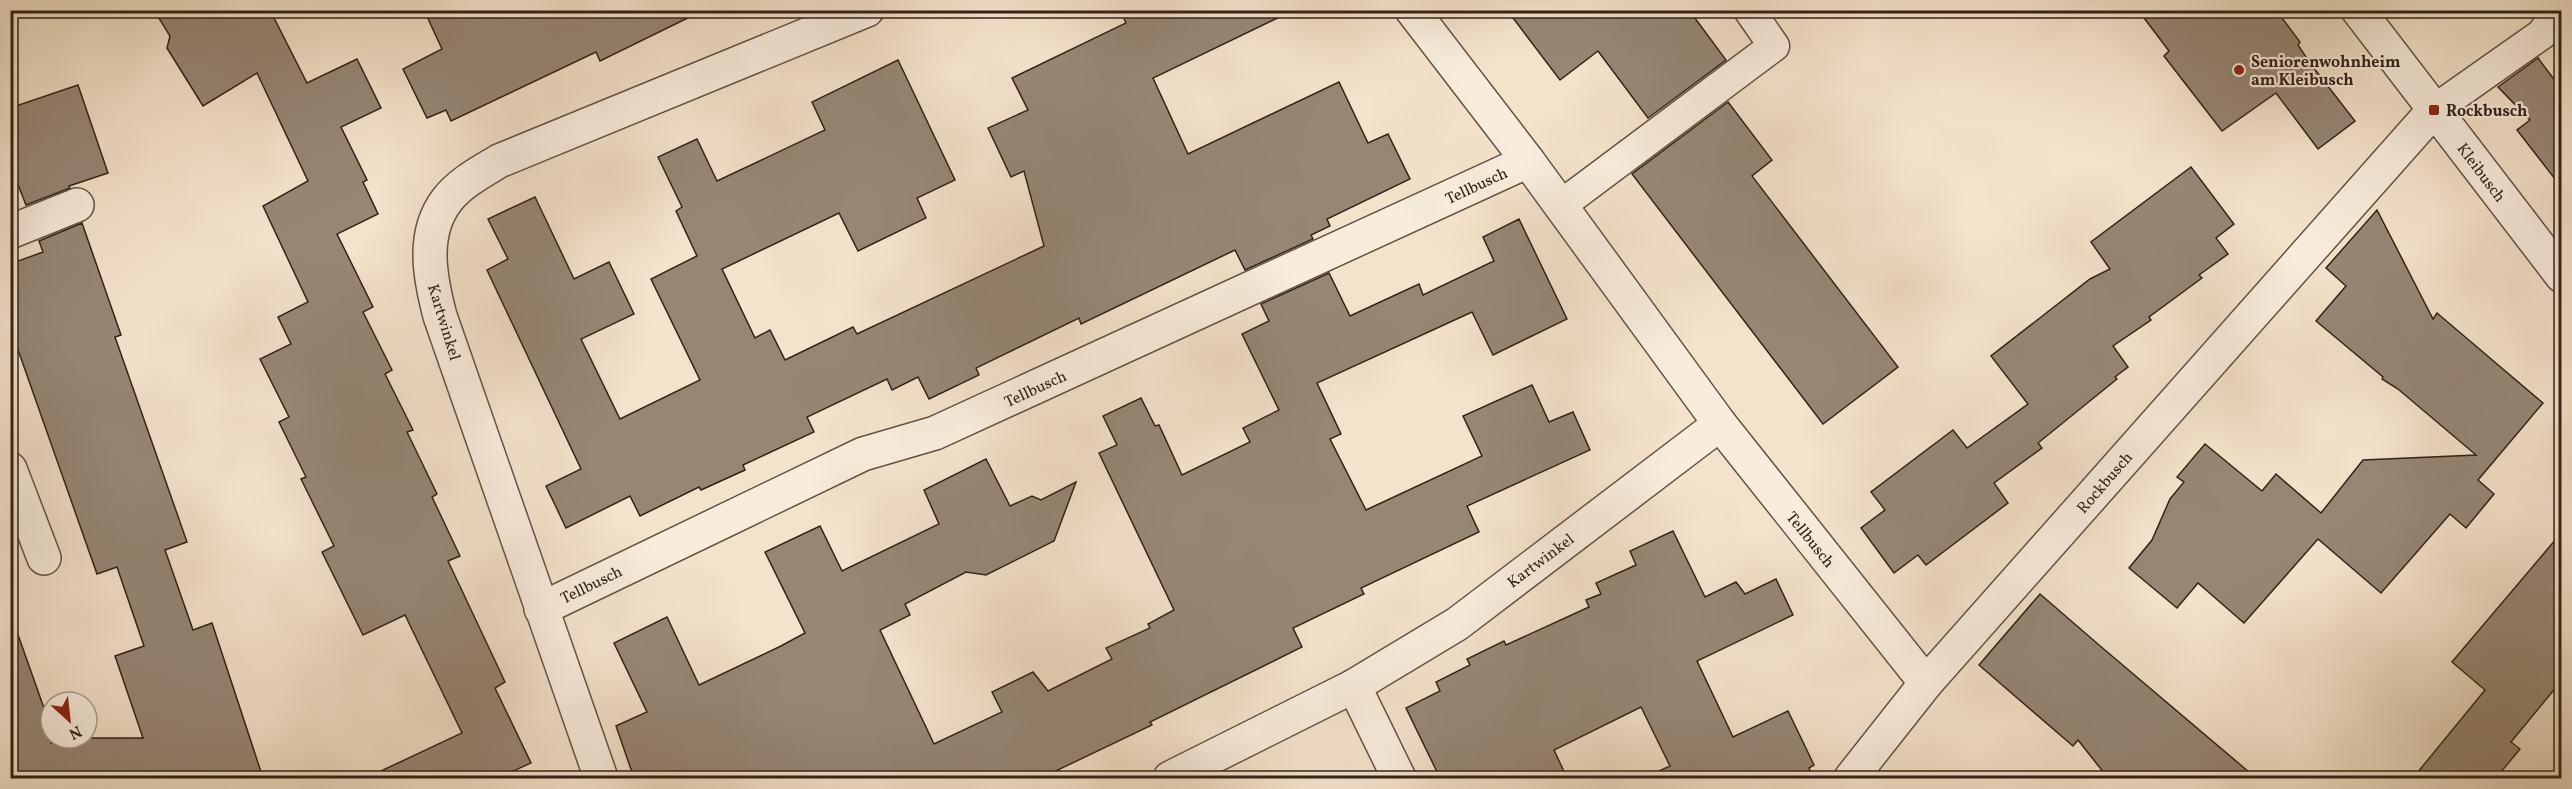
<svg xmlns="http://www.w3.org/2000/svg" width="2572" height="789" viewBox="0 0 2572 789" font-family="Vollkorn,serif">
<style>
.building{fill:#968775;stroke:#312317;stroke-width:1.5}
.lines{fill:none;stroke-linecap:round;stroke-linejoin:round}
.service-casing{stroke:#625344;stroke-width:33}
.minor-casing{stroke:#625344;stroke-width:36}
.service{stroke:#f8eddd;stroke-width:30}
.minor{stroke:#f8eddd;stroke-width:33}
.poi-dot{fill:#8f2418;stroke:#f8eddd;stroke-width:2}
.labels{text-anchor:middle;stroke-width:4.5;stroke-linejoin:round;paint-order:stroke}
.poi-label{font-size:16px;font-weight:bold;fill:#312317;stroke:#f8eddd;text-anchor:start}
.street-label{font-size:16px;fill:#312317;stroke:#f8eddd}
</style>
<rect width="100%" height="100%" fill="#f4e3cb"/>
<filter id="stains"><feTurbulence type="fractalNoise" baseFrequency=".00333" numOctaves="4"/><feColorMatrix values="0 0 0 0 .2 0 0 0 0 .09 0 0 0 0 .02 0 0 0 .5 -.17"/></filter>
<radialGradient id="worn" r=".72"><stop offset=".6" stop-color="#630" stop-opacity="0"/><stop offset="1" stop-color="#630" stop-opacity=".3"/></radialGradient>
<g class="building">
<polygon points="154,10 270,10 307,83 357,59 381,108 341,127 367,180 363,182 378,214 337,234 373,307 363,312 392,370 385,374 413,430 407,432 437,494 432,497 460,556 448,561 505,682 495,688 531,763 498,778 366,778 462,733 405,615 363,635 322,552 334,546 301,479 306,477 279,422 289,417 260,359 291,344 278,317 308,302 263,206 308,181 257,73 203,106 167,48 170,36"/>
<polygon points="424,10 704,10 600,61 596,52 451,121 446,110 427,118 403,69 442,49"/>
<polygon points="1120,10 1294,10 1153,78 1188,154 1339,82 1368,143 1388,134 1410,179 1327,219 1330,226 1311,235 1313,239 1245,270 1235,250 1081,324 1079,318 976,368 979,375 929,399 918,377 892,390 887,379 807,417 814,432 743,465 745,470 701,490 699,487 640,516 630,496 566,528 546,486 581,469 487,270 508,259 488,219 535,197 574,279 609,262 634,314 581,339 620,419 700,380 651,279 697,256 676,211 682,207 658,157 697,139 717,181 825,130 812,102 898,60 955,180 917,198 926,218 858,251 839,213 722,269 755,338 770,330 785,360 853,327 857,334 1044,246 1024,171 1011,177 988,128 1028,110 1012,78 1126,23"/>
<polygon points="1507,10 1689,10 1726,60 1648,118 1598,51 1560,80"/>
<polygon points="2138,10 2276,10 2300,42 2298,45 2310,63 2355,121 2318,149 2276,93 2222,131 2164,56 2169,51"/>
<polygon points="2538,58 2562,90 2562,188 2517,130 2530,120 2498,87"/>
<polygon points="78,85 108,173 69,186 70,188 26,205 10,164 10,108"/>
<polygon points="1728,102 1772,160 1752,176 1898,367 1823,424 1632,174"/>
<polygon points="2191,167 2234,224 2216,238 2228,254 2199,275 2202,278 2149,317 2151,320 2113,346 2128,367 2115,377 2117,379 2038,443 2042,448 1994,483 2008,503 1926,565 1918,555 1894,573 1861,528 1885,510 1871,492 1953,430 1967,448 2028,404 1991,356 2090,279 2110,269 2091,242"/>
<polygon points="2377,210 2433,319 2437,313 2543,403 2478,480 2494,494 2466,528 2450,514 2381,593 2318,539 2244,623 2198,583 2177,608 2129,568 2152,540 2170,499 2184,482 2177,477 2205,444 2262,491 2276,474 2321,513 2363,460 2476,455 2398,389 2382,379 2383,377 2316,321 2346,286 2326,268"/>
<polygon points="1519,219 1567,319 1493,355 1472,312 1317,383 1341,434 1330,439 1366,510 1482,456 1463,416 1532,385 1549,422 1573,412 1590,450 1467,506 1479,532 1361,588 1364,594 1293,628 1302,647 1150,722 1152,725 1041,778 634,778 616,726 647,712 614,643 667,617 699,685 781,646 805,633 765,552 820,526 842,571 939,524 924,490 986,459 1010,506 1032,496 1041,500 1076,482 1054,541 986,575 966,572 905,604 910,615 880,630 934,744 1002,712 992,692 1033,672 1048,691 1112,659 1106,648 1150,628 1148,624 1174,610 1099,453 1117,445 1103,416 1141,398 1155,426 1159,425 1182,475 1250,442 1243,428 1279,410 1242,334 1269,321 1261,304 1329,273 1350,316 1419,284 1423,295 1494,261 1483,237"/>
<polygon points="82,223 121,335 115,337 187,542 165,550 193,630 212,623 263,778 10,778 10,630 16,629 51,728 51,743 67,738 143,738 115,656 144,646 117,567 97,574 10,327 10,264 43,252 39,241"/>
<polygon points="1673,531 1705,597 1736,582 1745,594 1776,579 1793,615 1697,661 1733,737 1788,711 1814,765 1809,768 1813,778 1644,778 1670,766 1641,707 1554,750 1567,778 1440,778 1406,708 1440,691 1436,682 1470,665 1467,659 1504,641 1506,645 1589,607 1586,600 1601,594 1596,583 1636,565 1630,551"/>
<polygon points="2562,532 2562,680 2511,742 2520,749 2496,778 2413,778 2485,690 2452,662"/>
<polygon points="2040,594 2099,645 2256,778 2108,778 2078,740 2073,746 1979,665"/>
</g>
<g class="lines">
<g class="service-casing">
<g id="service">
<polyline points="2434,110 2542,34 2558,10"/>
<polyline points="1560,206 1774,46 1749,10"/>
</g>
</g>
<g class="minor-casing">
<g id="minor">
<polyline points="1412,10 1528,161 1720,424 1926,683"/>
<polyline points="2358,10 2562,276"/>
<polyline points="10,232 77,205"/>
<polyline points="10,469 44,558"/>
<polyline points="541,609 863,454 935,433 1528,161"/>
<polyline points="1354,686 1399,778"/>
<path d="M601,778L440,316C430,278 421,234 447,200C460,183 481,172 499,161L867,10"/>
<polyline points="1170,778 1354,686 1457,624 1720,424"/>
<polyline points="1851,778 1926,683 2434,110"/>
</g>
</g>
<use href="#service" class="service"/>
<use href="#minor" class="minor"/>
</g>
<g class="poi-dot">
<circle cx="2239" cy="70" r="6"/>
<rect x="2428" y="104" width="12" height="12" rx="3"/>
</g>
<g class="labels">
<g class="poi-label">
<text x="2251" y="67">Seniorenwohnheim<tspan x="2251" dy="18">am Kleibusch</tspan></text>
<text x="2446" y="116">Rockbusch</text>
</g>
<g class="street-label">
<text transform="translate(2482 172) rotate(53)" y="6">Kleibusch</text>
<text transform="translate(1476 185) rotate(-25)" y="6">Tellbusch</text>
<text transform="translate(445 322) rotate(73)" y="6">Kartwinkel</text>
<text transform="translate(1035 388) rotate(-25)" y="6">Tellbusch</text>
<text transform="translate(2104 482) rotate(-49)" y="6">Rockbusch</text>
<text transform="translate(1811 539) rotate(51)" y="6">Tellbusch</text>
<text transform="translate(1540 560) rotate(-37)" y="6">Kartwinkel</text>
<text transform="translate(591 584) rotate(-26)" y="6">Tellbusch</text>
</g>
</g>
<rect width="2572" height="789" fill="none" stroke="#f4e3cb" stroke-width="36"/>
<rect x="12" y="12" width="2548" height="765" fill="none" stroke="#312317" stroke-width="3"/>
<rect x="18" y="18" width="2536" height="753" fill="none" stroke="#312317" stroke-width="1.5"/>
<g transform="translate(69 720) rotate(153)"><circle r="28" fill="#f8eddd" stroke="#a89c8e" stroke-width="1.5"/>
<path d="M0-4.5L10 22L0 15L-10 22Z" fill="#8f2418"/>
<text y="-9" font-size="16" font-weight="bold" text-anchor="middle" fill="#312317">N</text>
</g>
<rect width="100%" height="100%" filter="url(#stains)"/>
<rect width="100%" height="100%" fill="url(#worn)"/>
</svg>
